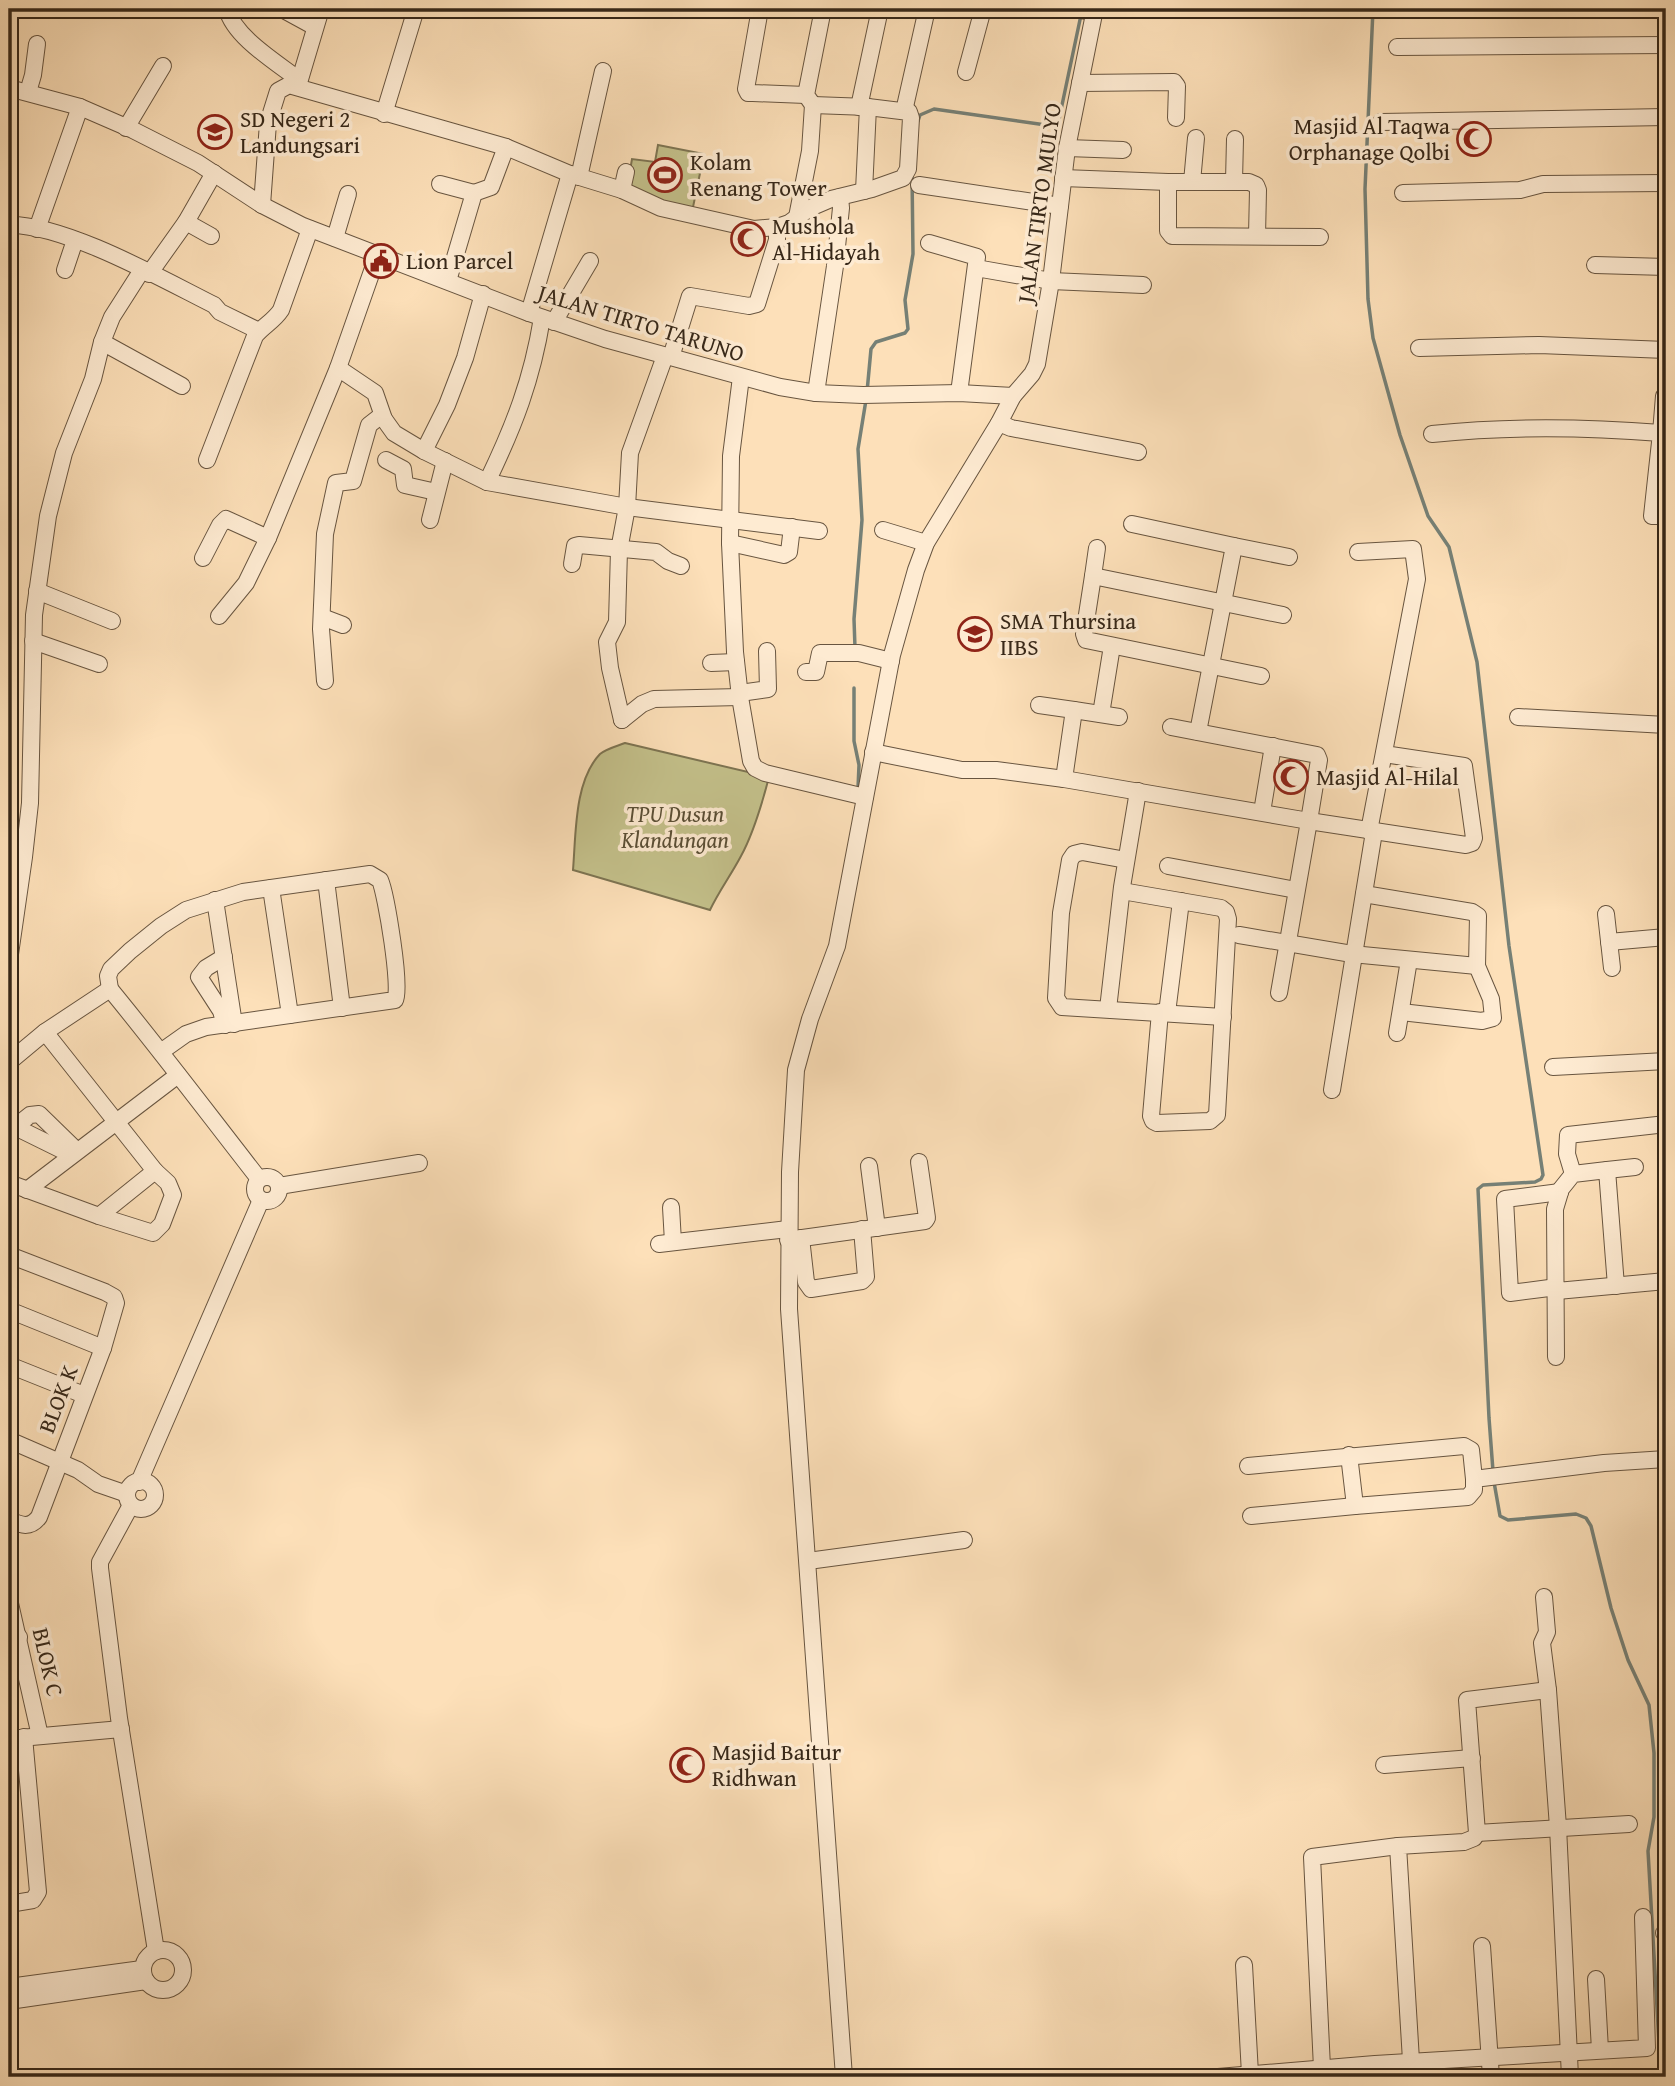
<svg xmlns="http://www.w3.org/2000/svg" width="1675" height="2086" viewBox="0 0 1675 2086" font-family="'Gentium Book Plus',serif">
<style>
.green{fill:#c4c18b;stroke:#7d7452;stroke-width:2}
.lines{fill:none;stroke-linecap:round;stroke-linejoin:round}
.stream{stroke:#768076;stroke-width:3.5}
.minor-casing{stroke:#685540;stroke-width:18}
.minor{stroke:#feebd2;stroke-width:16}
.labels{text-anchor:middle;stroke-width:7;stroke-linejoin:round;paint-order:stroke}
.poi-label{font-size:23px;fill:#362718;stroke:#feebd2;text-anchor:start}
.street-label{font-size:23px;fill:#362718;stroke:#feebd2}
.park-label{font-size:23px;font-style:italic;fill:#5a4e35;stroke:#feebd2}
</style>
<rect width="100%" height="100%" fill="#fde0b9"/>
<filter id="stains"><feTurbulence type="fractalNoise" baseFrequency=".00286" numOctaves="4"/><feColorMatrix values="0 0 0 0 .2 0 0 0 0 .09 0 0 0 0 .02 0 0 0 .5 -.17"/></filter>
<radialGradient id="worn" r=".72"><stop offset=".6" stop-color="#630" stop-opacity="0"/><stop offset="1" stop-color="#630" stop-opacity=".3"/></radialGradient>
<g class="green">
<polygon points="658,145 704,154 692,212 627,188 632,159 655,162"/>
<path d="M625,743L769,777C762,804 754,832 741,856C731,875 719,891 710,910L573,870C576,835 574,781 600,754C606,749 617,746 625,743Z"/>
</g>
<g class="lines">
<g class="stream">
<polyline points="1373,9 1365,189 1368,299 1373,338 1400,435 1428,516 1449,547 1477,662 1509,946 1543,1175 1541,1179 1535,1182 1483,1185 1478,1189 1489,1418 1493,1471"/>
<polyline points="918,121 920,115 934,109 1053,126 1058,124 1081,15"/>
<polyline points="867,392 871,349 876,342 905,333 908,329 905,300 913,254 912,173"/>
<polyline points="855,648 854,619 862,520 858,449 866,400"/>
<polyline points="854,688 854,741 859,765 858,788"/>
<polyline points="1494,1482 1500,1516 1508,1520 1576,1514 1586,1518 1591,1526 1611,1608 1628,1660 1649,1705 1654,1753 1654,1817 1648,1851 1661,2077"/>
</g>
<g class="minor-casing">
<g id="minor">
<path d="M227,9C234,37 276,62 299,80"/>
<polyline points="282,9 315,27"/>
<polyline points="760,9 746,89 748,93 753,93 806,95"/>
<polyline points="1074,9 1094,12"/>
<polyline points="1397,47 1666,45"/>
<polyline points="966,72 983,9"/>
<polyline points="1080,83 1174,82 1177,86 1176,118"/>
<polyline points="298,86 321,9"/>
<polyline points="9,88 80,107 133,130 198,163 262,205 303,226 529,313 605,339 780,387 816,393 863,395 959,393 1013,396"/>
<polyline points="28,92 33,75 37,44"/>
<polyline points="859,107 880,9"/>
<polyline points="904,111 927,9"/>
<polyline points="384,114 416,9"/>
<polyline points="1381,122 1666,117"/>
<polyline points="126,128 163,66"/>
<polyline points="1067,148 1123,150"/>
<polyline points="579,177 603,71"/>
<polyline points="1063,178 1168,182 1249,182 1256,185 1258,190 1257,236"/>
<polyline points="1234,181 1235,139"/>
<polyline points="1168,182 1168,231 1172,236 1320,237"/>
<polyline points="1192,182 1196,138"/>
<polyline points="440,184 474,193"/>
<polyline points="919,185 1060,206"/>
<polyline points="622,190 626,172"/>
<polyline points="864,191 868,107"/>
<polyline points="1403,193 1520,190 1543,184 1666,183"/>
<polyline points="262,205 268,123 278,91 289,85 506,147 570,174 622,190 661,208 754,229 777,227 789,223 810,208 831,199 872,189 903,178 908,169 911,118 909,112 868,107 813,105"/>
<polyline points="797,217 810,151 813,105 806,95 823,9"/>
<polyline points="186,222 211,236"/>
<path d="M9,225C65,224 162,279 214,305L220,312L259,331"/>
<polyline points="37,229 80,107"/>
<polyline points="335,238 348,194"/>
<polyline points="929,243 977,257 959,393"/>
<polyline points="1595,265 1666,267"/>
<polyline points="976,268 1051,281 1143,285"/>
<polyline points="65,270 75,240"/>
<polyline points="149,274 186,222 214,173"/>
<polyline points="448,281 474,193 491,187 506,147"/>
<polyline points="529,313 570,174"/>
<polyline points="554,322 590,261"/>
<polyline points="102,342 182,386"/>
<polyline points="1419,348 1539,345 1666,350"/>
<polyline points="671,357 690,296 749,306 757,304 777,240 777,227"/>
<polyline points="338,368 375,393 384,419 394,433 424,451 487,482 627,507 819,531"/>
<polyline points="741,377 731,456 730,543 735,652 740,697 751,761 755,768 765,773 865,797"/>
<polyline points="816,393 835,266 841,208 840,197"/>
<polyline points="1664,396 1661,433 1666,434"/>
<polyline points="999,423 1011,428 1138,452"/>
<path d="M1432,434C1507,426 1585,427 1661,433L1652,516H1666"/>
<polyline points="424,451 447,405 465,358 483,294"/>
<path d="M207,460L255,336C263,326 274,321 281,310L310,229"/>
<polyline points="386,460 403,469 405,485 436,492"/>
<path d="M487,482C514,426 532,380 542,318"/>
<polyline points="430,520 445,461"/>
<polyline points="1132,524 1234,546 1198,732"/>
<polyline points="883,530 926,543"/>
<polyline points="730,543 784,555 789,552 792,527"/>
<polyline points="1234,546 1289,557"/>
<polyline points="1358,552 1413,549 1417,579 1369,831"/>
<polyline points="203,558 220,525 226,519 268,538"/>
<polyline points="572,564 575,546 579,545 656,552 668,561 681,566"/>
<polyline points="1093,576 1097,548"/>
<polyline points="37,591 112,621"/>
<polyline points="219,616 246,583 268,538 338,368 378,254"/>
<polyline points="322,617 343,625"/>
<polyline points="33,641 99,664"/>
<polyline points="711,663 736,662"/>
<polyline points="806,672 816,672 820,653 859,653 891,661"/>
<polyline points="1261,676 1086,640 1084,634 1093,576 1283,615"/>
<polyline points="325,681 321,629 325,534 336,483 353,481 369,425 378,418 384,419"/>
<polyline points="740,693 768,689 767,651"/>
<polyline points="1039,705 1074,710"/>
<polyline points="1101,714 1112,646"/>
<polyline points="1518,717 1666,725"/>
<polyline points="622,720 610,668 607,642 617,622 619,550 627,507 630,453 665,356"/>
<polyline points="622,720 642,704 654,699 740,697"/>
<polyline points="873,752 962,770 996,770 1064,779 1309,821 1319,760 1317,755 1171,727"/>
<polyline points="1064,779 1074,710 1119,717"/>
<polyline points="1262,812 1273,746"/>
<polyline points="1126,860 1082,852 1074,854 1070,860 1061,913 1056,998 1062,1007 1223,1017"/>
<polyline points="1168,866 1296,890"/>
<polyline points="326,880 342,1008"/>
<polyline points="271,888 290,1015"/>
<polyline points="1122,891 1221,908 1226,912 1228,919 1217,1115 1210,1121 1157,1123 1153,1121 1151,1116 1160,1012"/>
<polyline points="1364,894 1472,912 1478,916 1477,966 1491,999 1493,1018 1482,1021 1401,1012"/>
<polyline points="215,900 234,1024"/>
<polyline points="1606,914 1612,968"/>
<polyline points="1239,935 1352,954 1477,966"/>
<polyline points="1609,942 1666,937"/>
<polyline points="224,957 206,968 199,977 221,1011 225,1025"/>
<polyline points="9,961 24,857 30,803 34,615 48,516 64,453 93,379 102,342 112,317 142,270"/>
<path d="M110,989L108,976L111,969L130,951L161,926L186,910L243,892L370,874L380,880C386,894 402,990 395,1000L206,1027L186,1034L162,1051"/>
<polyline points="1279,993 1309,821 1466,845 1472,843 1474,838 1464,766 1384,754"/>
<polyline points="1108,1009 1122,887 1138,791"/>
<polyline points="1167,1013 1181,901"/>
<polyline points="45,1032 155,1171 99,1216"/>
<polyline points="1397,1033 1409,960"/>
<path d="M9,1062L45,1032L110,989C161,1051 209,1115 259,1179"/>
<polyline points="1553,1067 1666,1061"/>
<polyline points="1332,1090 1374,832"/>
<polyline points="9,1124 72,1155"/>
<polyline points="15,1127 30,1115 39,1114 77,1151"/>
<polyline points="869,1166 877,1228"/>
<polyline points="1607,1170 1635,1167"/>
<polyline points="1573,1174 1567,1154 1568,1135 1666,1124"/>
<circle cx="267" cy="1189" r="12"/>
<polyline points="9,1183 99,1216 153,1233 162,1224 173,1195 168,1183 155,1171"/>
<polyline points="279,1186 419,1163"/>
<polyline points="27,1190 178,1075"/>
<polyline points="671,1207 673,1242"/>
<polyline points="801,1238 806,1282 811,1289 862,1281 866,1277 862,1229"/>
<polyline points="788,1240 925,1221 927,1218 919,1162"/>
<polyline points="659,1244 788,1229"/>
<path d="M9,1255L105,1292L114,1297L116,1303L103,1348L39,1517C30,1529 21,1525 9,1520"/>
<polyline points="1557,1287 1510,1293 1505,1199 1560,1192"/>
<polyline points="1557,1291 1666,1281"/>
<polyline points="9,1310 103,1348"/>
<polyline points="1556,1357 1555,1209 1561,1189 1573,1174 1607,1170 1616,1286"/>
<polyline points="9,1365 84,1395"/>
<polyline points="9,1440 78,1470 98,1484 127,1494"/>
<polyline points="1349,1455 1355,1506 1468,1497 1474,1490 1474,1479 1604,1463 1666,1459"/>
<polyline points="1248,1466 1464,1446 1471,1450 1474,1479"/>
<circle cx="141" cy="1495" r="14"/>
<polyline points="139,1482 261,1200"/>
<polyline points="131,1505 100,1562 100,1568 119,1718 156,1951"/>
<polyline points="1251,1516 1355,1506"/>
<polyline points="808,1561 964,1540"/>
<polyline points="1544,1597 1547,1632 1542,1643 1548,1690 1558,1827 1570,2077"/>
<polyline points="9,1599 40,1736"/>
<polyline points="9,1665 19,1637"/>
<polyline points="9,1739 121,1729"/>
<polyline points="1384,1765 1472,1758"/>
<polyline points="1477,1833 1629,1824"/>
<polyline points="9,1904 33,1900 38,1892 24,1737"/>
<polyline points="1664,1933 1666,1933"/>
<polyline points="1482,1946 1491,2077"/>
<circle cx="163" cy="1970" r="20"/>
<polyline points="1244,1965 1250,2074"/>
<polyline points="1596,1979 1600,2050"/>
<polyline points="9,1987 142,1969"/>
<polyline points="9,2001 146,1981"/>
<polyline points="1322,2068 1312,1857 1398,1846"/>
<polyline points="844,2077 789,1309 790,1172 796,1070 810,1019 837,946 892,655 916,570 926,543 999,423 1013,396 1032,374 1037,364 1051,281 1067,148 1095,9"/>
<polyline points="1218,2077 1375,2064 1647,2048 1643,1917"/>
<polyline points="1412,2077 1398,1846 1464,1842 1474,1838 1477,1833 1467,1700 1548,1690"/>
</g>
</g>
<use href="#minor" class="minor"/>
</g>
<defs>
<g id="school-ring" transform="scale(1.75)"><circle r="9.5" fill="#feebd2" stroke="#8f2418" stroke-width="1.5"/><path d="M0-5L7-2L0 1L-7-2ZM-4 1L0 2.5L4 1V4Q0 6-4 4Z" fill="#8f2418"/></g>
<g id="mosque-ring" transform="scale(1.75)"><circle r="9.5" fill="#feebd2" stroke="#8f2418" stroke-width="1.5"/><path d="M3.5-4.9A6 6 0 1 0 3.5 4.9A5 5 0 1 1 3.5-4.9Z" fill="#8f2418"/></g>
<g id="stadium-ring" transform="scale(1.75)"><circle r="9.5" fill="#feebd2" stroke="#8f2418" stroke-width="1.5"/><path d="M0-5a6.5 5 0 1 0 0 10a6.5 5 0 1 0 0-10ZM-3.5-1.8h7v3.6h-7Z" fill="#8f2418"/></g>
<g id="civic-ring" transform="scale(1.75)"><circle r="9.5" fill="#feebd2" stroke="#8f2418" stroke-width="1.5"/><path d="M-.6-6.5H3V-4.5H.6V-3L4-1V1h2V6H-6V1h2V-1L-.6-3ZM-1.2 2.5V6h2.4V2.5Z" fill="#8f2418"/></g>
</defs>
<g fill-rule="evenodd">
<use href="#school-ring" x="215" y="132"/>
<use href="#mosque-ring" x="1474" y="139"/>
<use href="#stadium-ring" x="665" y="175"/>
<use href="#mosque-ring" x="748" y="239"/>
<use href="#civic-ring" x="381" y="261"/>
<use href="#school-ring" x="975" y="634"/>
<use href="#mosque-ring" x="1291" y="777"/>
<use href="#mosque-ring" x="687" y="1765"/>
</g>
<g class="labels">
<g class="poi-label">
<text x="240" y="127">SD Negeri 2<tspan x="240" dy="26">Landungsari</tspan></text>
<text x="1450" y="134" text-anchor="end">Masjid Al Taqwa<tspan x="1450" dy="26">Orphanage Qolbi</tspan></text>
<text x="690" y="170">Kolam<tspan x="690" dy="26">Renang Tower</tspan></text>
<text x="772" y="234">Mushola<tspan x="772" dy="26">Al-Hidayah</tspan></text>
<text x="406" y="269">Lion Parcel</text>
<text x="1000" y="629">SMA Thursina<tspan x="1000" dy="26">IIBS</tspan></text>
<text x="1316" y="785">Masjid Al-Hilal</text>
<text x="712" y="1760">Masjid Baitur<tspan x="712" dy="26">Ridhwan</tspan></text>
</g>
<g class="street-label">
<text transform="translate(1039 203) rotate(-82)" y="8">JALAN TIRTO MULYO</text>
<text transform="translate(641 323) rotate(17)" y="8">JALAN TIRTO TARUNO</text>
<text transform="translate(58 1399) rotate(-69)" y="8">BLOK K</text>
<text transform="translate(48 1662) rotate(77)" y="8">BLOK C</text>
</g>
<g class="park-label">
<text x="675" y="822">TPU Dusun<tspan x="675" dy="26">Klandungan</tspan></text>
</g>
</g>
<rect width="1675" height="2086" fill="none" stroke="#fde0b9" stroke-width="35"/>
<rect x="10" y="10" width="1654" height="2065" fill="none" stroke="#362718" stroke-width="3.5"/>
<rect x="18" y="18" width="1640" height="2051" fill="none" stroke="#362718" stroke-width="2"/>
<rect width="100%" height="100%" filter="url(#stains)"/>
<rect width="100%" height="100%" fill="url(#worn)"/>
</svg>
